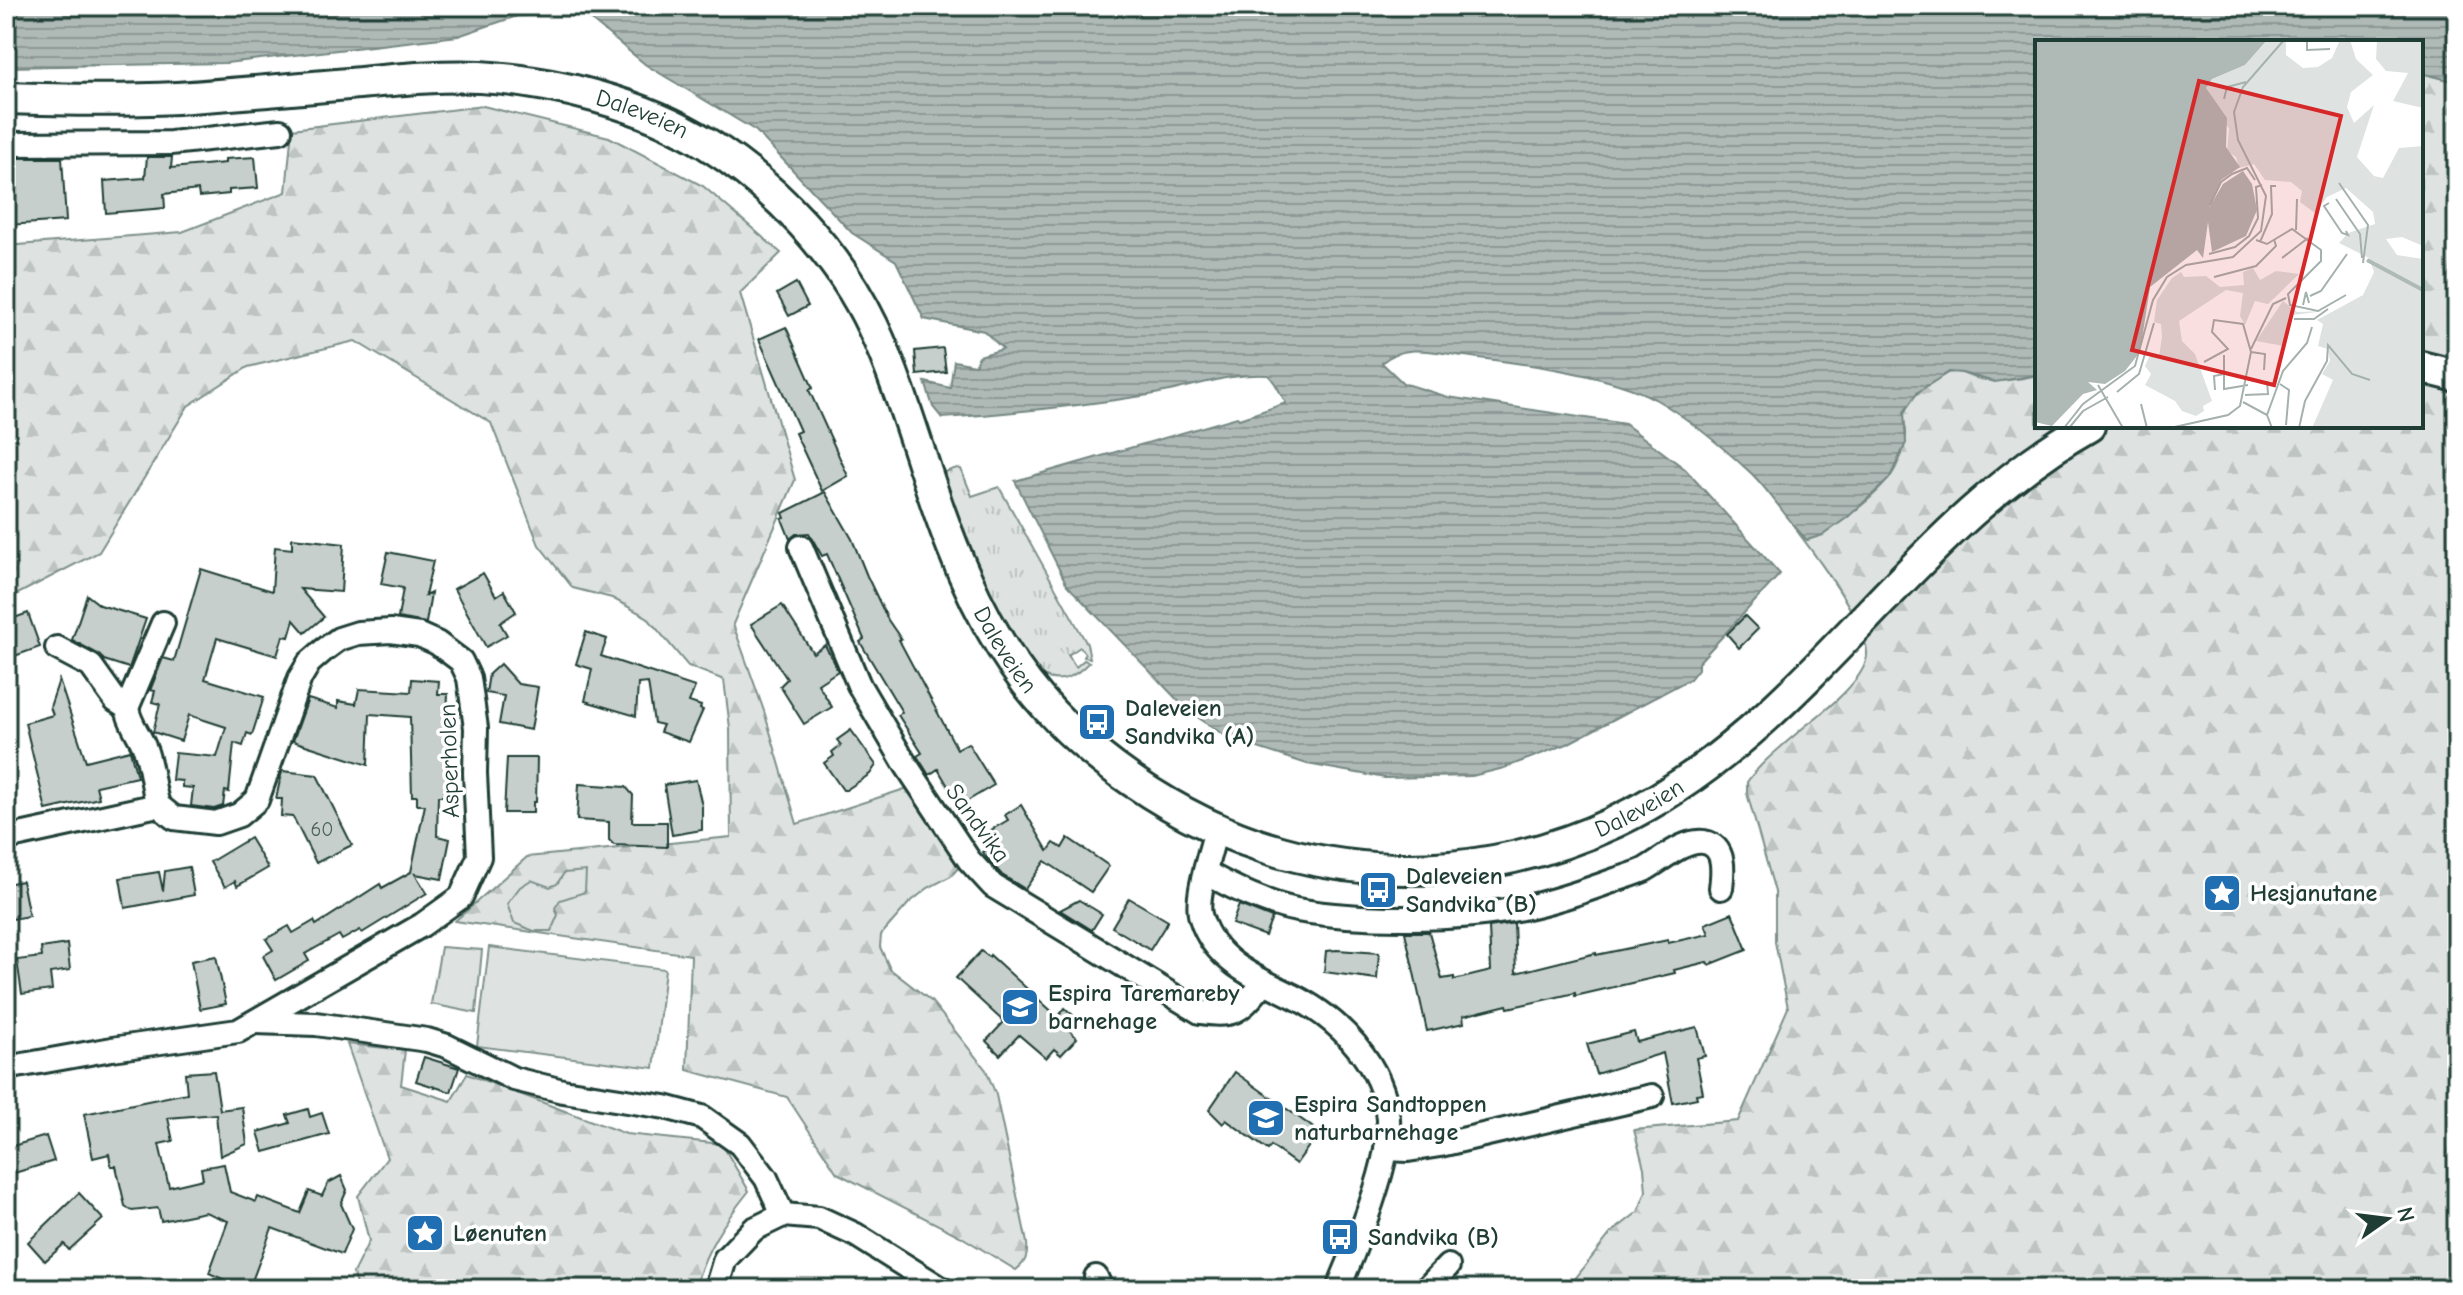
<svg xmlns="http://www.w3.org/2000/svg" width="2463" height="1295" viewBox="0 0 2463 1295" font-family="'Comic Neue',sans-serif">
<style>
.grass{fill:url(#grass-tufts);stroke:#7e908b;stroke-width:2}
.forest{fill:url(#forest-firs);stroke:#7e908b;stroke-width:2}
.green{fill:#dee3e2;stroke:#7e908b;stroke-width:2}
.water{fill:url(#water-rules);stroke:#758883;stroke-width:2}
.building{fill:#c7cfcc;stroke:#1f3d34;stroke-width:2}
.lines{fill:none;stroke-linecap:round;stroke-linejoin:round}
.street-casing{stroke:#1f3d34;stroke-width:28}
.secondary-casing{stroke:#1f3d34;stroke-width:36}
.street{stroke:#fff;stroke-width:22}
.secondary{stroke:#fff;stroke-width:30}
.labels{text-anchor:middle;stroke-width:7;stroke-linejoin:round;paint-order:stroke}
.number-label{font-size:20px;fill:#49625a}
.street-label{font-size:24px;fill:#1f3d34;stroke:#fff}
.poi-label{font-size:24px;font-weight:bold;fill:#1f3d34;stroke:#fff;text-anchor:start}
.inset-river{fill:none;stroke:#afbab7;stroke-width:4}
.inset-road{fill:none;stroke:#a5b1ae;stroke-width:2}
.view{fill:#d62828;fill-opacity:0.15;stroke:#d62828;stroke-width:4}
.inset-edge{fill:none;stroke:#1f3d34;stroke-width:4}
</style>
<defs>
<pattern id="grass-tufts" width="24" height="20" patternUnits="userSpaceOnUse" patternTransform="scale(2)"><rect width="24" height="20" fill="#dee3e2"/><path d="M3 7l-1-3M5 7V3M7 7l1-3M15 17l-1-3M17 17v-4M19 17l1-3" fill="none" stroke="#bec4c2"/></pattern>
<pattern id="forest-firs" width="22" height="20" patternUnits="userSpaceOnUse" patternTransform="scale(2)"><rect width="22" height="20" fill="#dee3e2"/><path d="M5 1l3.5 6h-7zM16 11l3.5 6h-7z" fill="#bec4c2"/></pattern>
<pattern id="water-rules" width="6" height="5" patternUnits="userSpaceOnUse" patternTransform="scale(2)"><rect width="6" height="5" fill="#afbab7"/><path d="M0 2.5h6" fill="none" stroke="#8e9896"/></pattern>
</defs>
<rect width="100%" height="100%" fill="#fff"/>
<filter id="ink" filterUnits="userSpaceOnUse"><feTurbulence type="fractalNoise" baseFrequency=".0125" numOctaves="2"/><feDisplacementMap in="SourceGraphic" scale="16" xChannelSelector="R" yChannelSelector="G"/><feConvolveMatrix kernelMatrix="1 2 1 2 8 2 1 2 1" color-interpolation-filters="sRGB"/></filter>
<g filter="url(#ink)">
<path class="grass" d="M957,468L961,469L972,496L999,487L1087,644L1090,658L1084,657L1085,654L1080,647L1068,655L1076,667L1084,660L1089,662C1075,677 1060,685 1041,675C1034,671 1027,658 1022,651C984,596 963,536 942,473Z"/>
<g class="forest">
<path d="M2421,73L2457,82V1289H1596L1575,1279L1611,1233L1638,1212L1646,1191L1644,1168L1634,1130L1738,1121L1788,1008L1775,942V892L1747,793V782C1762,761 1785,744 1804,727C1822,713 1867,679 1867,654C1868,624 1813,552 1794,527L1807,540C1831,532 1885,491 1896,467C1900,459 1907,442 1906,432C1906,425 1902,422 1904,414C1909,397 1930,380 1947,373C1958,369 1966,376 1976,378C1994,383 2019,380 2037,375V426H2421Z"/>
<path d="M483,106L609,137L703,186L781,253L740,293L795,480L733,624L764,711L797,824L908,788L962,864L951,876L928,888L909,903L881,935L880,947L890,969L931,1001L986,1070L996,1095L1027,1243C1028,1256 1026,1262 1016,1270L960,1236L837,1173L787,1097L687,1070L691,955L455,921L527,857L731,837L730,728L724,680L688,666L647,617L612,598L573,588L539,545L491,423L355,341L248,367L188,406L99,552L6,600V246L182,232L286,192L292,129Z"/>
<path d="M347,1044L405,1050L401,1085L451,1101L467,1074L626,1134L722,1144L749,1191C725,1221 704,1251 695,1289H357L353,1273L369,1241L358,1196L387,1158Z"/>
</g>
<g class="green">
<polygon points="586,871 585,892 560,900 555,908 558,915 551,931 534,931 514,923 507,904 520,887 531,880 550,887 557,884 564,873"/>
<polygon points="441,947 482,950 476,1013 431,1004"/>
<polygon points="489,947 665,969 654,1068 477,1046"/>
</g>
<path class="water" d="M6,6H2457V82L2421,73V42H2037V375L1995,382L1962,373L1949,372L1918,392L1904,412L1906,443L1889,479L1848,517L1823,535L1807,540C1787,520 1772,494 1752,474C1724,448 1688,418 1655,399C1607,373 1518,363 1464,356C1437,353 1403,342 1382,363L1403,383L1448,397L1625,424L1685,469L1780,574L1698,663V669L1690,679L1567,744L1504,768L1472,776L1385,778L1307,764L1230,739L1187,710L1067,585L1015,481L1237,417L1239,419L1286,403C1280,394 1277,383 1268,375C1227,372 1190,389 1149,395C1080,406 1011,413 942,418L933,407L925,382L950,388L954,361L975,365L979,356L1003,349L984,331L924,319L896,261L852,233L756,131L646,65L585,15L551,13L517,16L458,36L226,63L6,67Z"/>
<g class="building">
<polygon points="147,157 172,157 171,168 225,163 225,159 255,157 258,188 229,190 229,194 199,197 198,190 164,194 165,208 106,213 104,181 145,178"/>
<polygon points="17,158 62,158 66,221 8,225 6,172 17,170"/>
<polygon points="796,283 808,306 789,316 777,294"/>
<polygon points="786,327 813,388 809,390 848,476 822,491 795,433 800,431 759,339"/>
<polygon points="943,348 946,372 917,375 915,351"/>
<polygon points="825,492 852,539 867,576 888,620 901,639 899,640 957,749 968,743 994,785 964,803 956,790 952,793 938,769 929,775 917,756 922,753 898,715 902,712 860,642 864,639 827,554 822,556 809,533 796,534 790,539 782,519 785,518 783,513"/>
<polygon points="292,538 344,544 341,592 300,589 324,617 305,633 294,620 289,637 283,636 277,656 217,638 205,679 264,697 252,735 247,733 243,746 234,743 229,792 225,791 223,806 214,809 191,806 193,788 182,787 182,781 172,780 175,753 217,757 226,727 189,715 181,741 153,732 160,704 152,702 155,691 150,690 151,688 163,658 174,661 201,569 272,591 275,547 292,549"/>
<polygon points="388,552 433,561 425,596 431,593 426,623 398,618 403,588 381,584"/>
<polygon points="483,573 496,596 504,591 516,612 500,623 507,635 486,647 454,589"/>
<polygon points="87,595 100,605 146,619 129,668 104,660 98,654 72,640"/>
<polygon points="782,605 813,653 825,645 838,671 818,684 832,707 804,724 780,686 787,679 751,624"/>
<polygon points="28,613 40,647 6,659 6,621"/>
<polygon points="1745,616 1758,629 1739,648 1727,634"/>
<polygon points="586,632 607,639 601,656 695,687 689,702 701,706 700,709 703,710 689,742 660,732 663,725 654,723 648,683 638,684 636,716 585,701 592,669 576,664"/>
<polygon points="500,664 518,684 538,687 531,730 499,724 504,696 486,693 489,674"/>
<polygon points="412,679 439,681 438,694 448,694 446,736 447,796 438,796 437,836 450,839 442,879 415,874 427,893 362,933 360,930 342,940 339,935 305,954 309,961 276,980 263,956 273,950 266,939 289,926 293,933 314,921 316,925 380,884 382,888 411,872 425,805 417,805 417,796 412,796 410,717 370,714 368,765 293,741 308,699 338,708 338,701 356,704 359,689 411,692"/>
<polygon points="59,680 86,761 130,750 137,777 96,786 99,798 46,810 25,723 53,715 50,707"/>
<polygon points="851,730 876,765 870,774 846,790 843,790 824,763 834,756 832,752 841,745 837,740"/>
<polygon points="507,758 537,758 536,802 533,802 533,813 504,813"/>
<polygon points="282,771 317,775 352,845 316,863 293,817 281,816 282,799 276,799"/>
<polygon points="696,780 702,806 702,830 672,835 664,785"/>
<polygon points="579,784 626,787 633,795 632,822 667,822 667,847 614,845 609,840 609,822 577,820"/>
<polygon points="1021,805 1048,851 1054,843 1062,848 1068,838 1109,866 1091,892 1045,861 1025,889 1002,875 987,858 983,852 992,847 984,834 1008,820 1005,815"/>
<polygon points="250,838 268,868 237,886 235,881 225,887 210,862"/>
<polygon points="189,867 194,895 125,908 120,878 159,872 163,891 165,871"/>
<polygon points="22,881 29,916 6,920 6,884"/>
<polygon points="1129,898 1168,921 1150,950 1112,927"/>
<polygon points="1079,900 1102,914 1092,930 1060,910"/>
<polygon points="1239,905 1272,918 1265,936 1232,924"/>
<polygon points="1732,913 1747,950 1709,965 1707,962 1674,970 1675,973 1575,996 1575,993 1508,1008 1507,1005 1463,1016 1464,1023 1427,1031 1405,932 1429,932 1442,979 1454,977 1454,980 1491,971 1489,927 1514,923 1516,973 1596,953 1596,955 1668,940 1668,943 1709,934 1705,924"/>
<polygon points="67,944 70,970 50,973 52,990 22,994 17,960 42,957 41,948"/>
<polygon points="1337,950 1379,953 1377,979 1324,972 1326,951"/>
<polygon points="981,951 989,957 990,955 1058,1017 1065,1008 1078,1020 1070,1031 1077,1038 1061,1055 1054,1049 1046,1058 1019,1035 1000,1055 986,1041 1004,1022 956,978"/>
<polygon points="216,956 226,1004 200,1009 191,961"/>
<polygon points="1697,1027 1705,1056 1696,1058 1703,1093 1696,1094 1697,1098 1673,1103 1663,1053 1596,1074 1587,1044 1634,1032 1637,1042"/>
<polygon points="424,1057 459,1068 451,1092 416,1081"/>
<polygon points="214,1071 220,1110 242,1107 247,1144 220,1156 216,1114 168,1118 173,1141 159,1144 169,1187 203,1179 201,1168 224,1164 230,1192 256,1202 258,1197 300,1213 309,1191 322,1196 328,1183 341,1176 347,1190 341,1204 352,1229 342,1254 272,1228 249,1289 245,1289 209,1273 228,1221 205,1212 161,1221 158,1208 132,1211 125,1206 116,1166 111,1166 109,1154 93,1158 84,1114 187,1093 185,1073"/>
<polygon points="1235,1072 1319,1132 1296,1164 1271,1146 1268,1150 1226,1120 1223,1124 1209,1110"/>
<polygon points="308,1109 310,1117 322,1113 329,1134 264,1152 258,1132 290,1123 287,1115"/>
<polygon points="46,1136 54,1161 11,1174 10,1171 6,1173 6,1148"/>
<polygon points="79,1193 103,1219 69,1250 64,1244 45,1261 28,1242"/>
</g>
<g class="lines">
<g class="street-casing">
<g id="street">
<polyline points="6,144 171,143 280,131"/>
<path d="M801,547L859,685L906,765L969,860L993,886L1200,1012C1237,1018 1240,1010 1264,983"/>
<polyline points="127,708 163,623"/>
<path d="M1216,829C1211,851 1194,899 1201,918C1213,958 1251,976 1285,992C1345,1020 1400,1079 1386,1150C1378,1193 1355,1249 1338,1289"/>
<polyline points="6,838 158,805"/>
<path d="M1207,873C1230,887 1270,905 1297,910C1361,921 1458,921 1522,908C1553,902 1585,891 1615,880C1625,877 1635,874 1644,870C1661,861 1684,839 1704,842C1726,846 1723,872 1721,888"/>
<polyline points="255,1022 316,1024 427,1040 447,1046 514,1079 563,1091 665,1107 702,1117 740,1144 766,1178 783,1215"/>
<path d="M6,1068L112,1049L238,1031L422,925L461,897L479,857L475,773L476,728L469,678L461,661L437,643L419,635L391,631L358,633L339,639L324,650L309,663L300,678L257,800L239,815L216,823L174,818L158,805C152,786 152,767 145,749C140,735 129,723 127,708L116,701L91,666L57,648"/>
<polyline points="1386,1149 1408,1150 1440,1145 1652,1096"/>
<polyline points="1096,1277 1101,1289"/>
<polyline points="716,1289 725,1259 754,1229 783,1215 819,1218 856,1235 942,1289"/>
<polyline points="1426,1289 1448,1266"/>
</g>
</g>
<g class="secondary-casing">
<g id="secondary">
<path id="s1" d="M6,98C63,100 120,101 177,98C234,94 292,89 348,84C392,80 437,75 480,77C553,81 644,104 706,143C775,186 838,253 873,327C910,407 928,494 964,574C978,606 995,638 1015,667C1074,753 1181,824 1281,852C1392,883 1511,871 1615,822C1804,733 1907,528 2089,426"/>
<polyline points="2421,367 2457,376"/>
</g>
</g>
<use href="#street" class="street"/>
<use href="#secondary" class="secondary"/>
</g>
</g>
<defs>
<g id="bus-square" transform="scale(2)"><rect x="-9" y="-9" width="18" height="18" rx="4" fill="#1f6fb2" stroke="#fff"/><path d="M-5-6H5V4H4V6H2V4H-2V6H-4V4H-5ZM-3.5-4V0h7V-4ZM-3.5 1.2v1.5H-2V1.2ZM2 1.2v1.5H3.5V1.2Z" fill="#fff"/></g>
<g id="sight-square" transform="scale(2)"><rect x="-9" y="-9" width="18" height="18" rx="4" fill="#1f6fb2" stroke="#fff"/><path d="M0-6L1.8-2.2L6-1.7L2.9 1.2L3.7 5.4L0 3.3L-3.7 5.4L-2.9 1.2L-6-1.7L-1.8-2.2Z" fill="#fff"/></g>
<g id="school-square" transform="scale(2)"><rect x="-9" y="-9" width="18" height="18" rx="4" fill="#1f6fb2" stroke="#fff"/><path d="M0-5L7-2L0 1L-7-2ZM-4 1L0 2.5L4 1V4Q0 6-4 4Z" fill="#fff"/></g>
</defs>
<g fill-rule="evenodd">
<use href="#bus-square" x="1097" y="722"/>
<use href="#bus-square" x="1378" y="890"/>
<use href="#sight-square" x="2222" y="893"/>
<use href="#school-square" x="1020" y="1007"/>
<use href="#school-square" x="1266" y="1118"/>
<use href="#sight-square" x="425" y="1233"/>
<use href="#bus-square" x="1340" y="1237"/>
</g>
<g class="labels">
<g class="number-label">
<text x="322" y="836">60</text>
</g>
<g class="street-label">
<text dy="8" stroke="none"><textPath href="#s1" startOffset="642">Daleveien</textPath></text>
<text dy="8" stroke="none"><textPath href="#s1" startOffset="1314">Daleveien</textPath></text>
<text transform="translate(449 761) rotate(-92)" y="8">Asperholen</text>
<text dy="8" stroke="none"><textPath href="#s1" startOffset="2034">Daleveien</textPath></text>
<text transform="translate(978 823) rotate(54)" y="8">Sandvika</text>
</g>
<g class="poi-label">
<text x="1125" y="716">Daleveien<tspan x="1125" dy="28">Sandvika (A)</tspan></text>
<text x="1406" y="884">Daleveien<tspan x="1406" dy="28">Sandvika (B)</tspan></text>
<text x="2250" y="901">Hesjanutane</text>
<text x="1048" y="1001">Espira Taremareby<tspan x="1048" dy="28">barnehage</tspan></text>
<text x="1294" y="1112">Espira Sandtoppen<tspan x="1294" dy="28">naturbarnehage</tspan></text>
<text x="453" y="1241">Løenuten</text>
<text x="1368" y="1245">Sandvika (B)</text>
</g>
</g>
<g transform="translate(2035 40)">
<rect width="388" height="388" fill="#fff"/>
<path d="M232,0H251V15L268,28L283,27L297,18L305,0H315L321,19L338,35L316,52L312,67L319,83L339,65L322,117L339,136L348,138L364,108L388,106V206L367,197L351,199L362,215L388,219V388H277L298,340L287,334L295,321L293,309L283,306L288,284L282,280L328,255L339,232L334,218L304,203L313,193L340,184L338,172L311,148L292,157L280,173L265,162L267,151L256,142L230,140L219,124L204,128L201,117L192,111L194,89L171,48L177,39L210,25ZM342,0H388V68L358,61L373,33L351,31L341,19ZM218,228L225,240L241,231L264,234L233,264L220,261L210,285L205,276L208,253L191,250L144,281L147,301L160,314L177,361L168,366L169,371L161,376L147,371L140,361L110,345L116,334L110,326L114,317H124L127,297L126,284L119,282L122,260L137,238L146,232L149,237L171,236L185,247L209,245L208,232ZM248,261L262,272L290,271L258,275L249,306L221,301Z" fill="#dee3e2"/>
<path d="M0,0H232L210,25L177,39L171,48L192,78L191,107L205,127L186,140L174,168L188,144L208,131L217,144L222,170L211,196L177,212L173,182L168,218L162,210L115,247L105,312L90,331L70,344L53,342L62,350L48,354L17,386L0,382Z" fill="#afbab7"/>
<path class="inset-river" d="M332,220L388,250"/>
<path class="inset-road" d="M272,0V10L295,9M189,59L192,47L211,42M304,143L333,185L328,223M301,159L325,194L327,218M294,163L289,166L307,193L313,195L311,191M175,165L186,142L197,134L212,128L220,140M261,190L262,159M221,200L232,204L257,189L286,210V221L253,254L255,265L283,271L311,255M225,202L237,174L236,146H241M174,214L200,207L214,196L223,178L221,147L227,145M247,218L273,198M179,237L221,226L241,206L239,199M275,256L286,251L312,214M268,265L271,252L274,263M259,279H279L293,269M216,309L238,264L251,258M216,312L230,314L229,330M189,315V349L213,345M245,344L254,350L251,385M63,345L88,388M180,350L179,336L189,334M82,352L104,334L119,283M210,355L233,354L232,341M208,362L232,375L237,388M106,364L112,388M232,375L248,331L272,303L277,287M29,388L48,364L100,326L118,260L132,237L151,225L198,217L226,191L231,156L203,100L199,72L208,47L249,0M34,388L48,371L73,357M135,388L193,375L205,366L216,312L208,284L179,280L177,292L193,309L169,322M264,388L270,361L292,321L293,305L317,334L335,340"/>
<path class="view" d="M164,41L306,76L239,345L97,310Z"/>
<rect width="388" height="388" class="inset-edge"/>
</g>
<rect width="2463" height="1295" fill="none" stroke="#fff" stroke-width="32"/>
<rect x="16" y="16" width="2431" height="1263" fill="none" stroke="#1f3d34" stroke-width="3" filter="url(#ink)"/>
<g transform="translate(2387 1219) rotate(76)" stroke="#ffffff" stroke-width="6" paint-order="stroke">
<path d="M0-6L14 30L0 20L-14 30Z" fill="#1f3d34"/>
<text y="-12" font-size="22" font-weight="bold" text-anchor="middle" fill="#1f3d34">N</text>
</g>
</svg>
